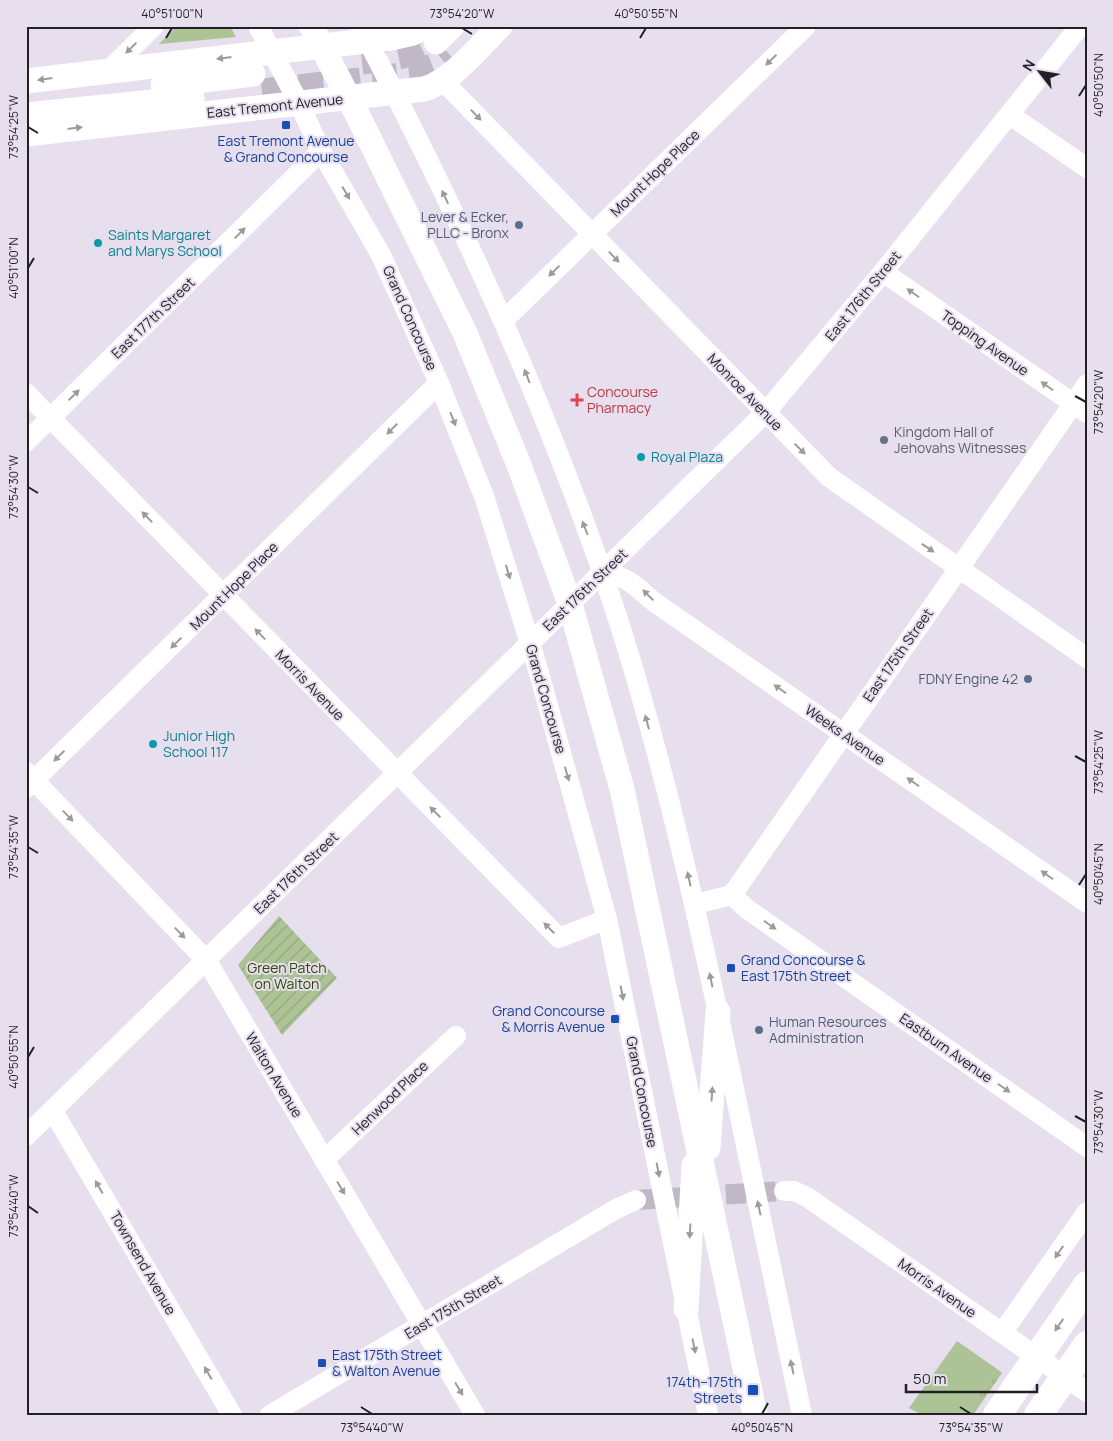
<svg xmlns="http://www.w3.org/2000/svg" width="1113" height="1441" viewBox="0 0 1113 1441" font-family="Manrope,sans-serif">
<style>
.grass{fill:url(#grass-tufts)}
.park{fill:#acc396}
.garden{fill:url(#garden-furrows)}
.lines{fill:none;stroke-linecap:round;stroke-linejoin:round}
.minor-tunnel{stroke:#c0b8c6;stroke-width:20;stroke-dasharray:20 10;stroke-linecap:butt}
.major-tunnel{stroke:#c0b8c6;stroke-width:25;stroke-dasharray:25 12;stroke-linecap:butt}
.minor{stroke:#fff;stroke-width:20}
.major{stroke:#fff;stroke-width:25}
.highway{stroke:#fff;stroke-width:28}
.oneway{fill:#9c9a9d}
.ticks{fill:none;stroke:#221f25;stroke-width:2}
.transit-dot{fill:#1a4fb4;stroke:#e7deee;stroke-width:2}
.service-dot{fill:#5c6f8a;stroke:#e7deee;stroke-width:2}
.culture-dot{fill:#0f9aa8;stroke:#e7deee;stroke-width:2}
.health-dot{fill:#e0444e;stroke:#e7deee;stroke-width:2}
.worship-dot{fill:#6b7280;stroke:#e7deee;stroke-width:2}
.labels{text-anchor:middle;stroke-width:4;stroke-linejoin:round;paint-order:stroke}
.street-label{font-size:14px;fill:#221f25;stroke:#e7deee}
.transit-label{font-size:14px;fill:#164399;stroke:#e7deee;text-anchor:start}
.service-label{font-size:14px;fill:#4e5e75;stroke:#e7deee;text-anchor:end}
.culture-label{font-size:14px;fill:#0d838f;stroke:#e7deee;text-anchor:start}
.health-label{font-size:14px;fill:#be3a42;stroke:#e7deee;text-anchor:start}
.worship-label{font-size:14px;fill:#5b616d;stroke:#e7deee;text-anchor:start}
.park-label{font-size:14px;fill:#2d4800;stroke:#e7deee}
.neatline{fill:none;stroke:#221f25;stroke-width:2}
.ticks-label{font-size:12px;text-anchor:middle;fill:#221f25}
</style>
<defs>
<pattern id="grass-tufts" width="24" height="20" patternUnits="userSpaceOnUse" patternTransform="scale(1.25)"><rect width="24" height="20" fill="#acc396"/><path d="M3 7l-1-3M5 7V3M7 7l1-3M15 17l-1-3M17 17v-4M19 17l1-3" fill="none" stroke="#94a781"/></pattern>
<pattern id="garden-furrows" width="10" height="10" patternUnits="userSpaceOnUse" patternTransform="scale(1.25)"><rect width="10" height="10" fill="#acc396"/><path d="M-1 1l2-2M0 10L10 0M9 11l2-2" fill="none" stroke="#94a781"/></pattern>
</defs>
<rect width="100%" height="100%" fill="#e7deee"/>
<polygon class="grass" points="997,1369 1002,1373 973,1415 966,1415"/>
<g class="park">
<polygon points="177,26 230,26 236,37 159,44"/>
<polygon points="957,1341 997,1369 966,1415 922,1415 909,1408"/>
</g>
<polygon class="garden" points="279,916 337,978 282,1035 238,965"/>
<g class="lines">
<polyline class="minor-tunnel" points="636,1200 784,1191"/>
<g class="major-tunnel">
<path d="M362,62C389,59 414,57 436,42"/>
<polyline points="262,91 412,74 438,64 449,54"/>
</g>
<g class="minor">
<polyline points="258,26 299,103 321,151 381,255 439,383 485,499 537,666 607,919 708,1415"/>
<path d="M360,26C460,217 551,414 618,619C665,767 698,918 730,1069C754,1184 778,1300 802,1415"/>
<polyline points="109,70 154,26"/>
<polyline points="442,80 829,477 1087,658"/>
<polyline points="1010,115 1087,168"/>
<polyline points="883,272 1087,413"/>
<polyline points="504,320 806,26"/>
<polyline points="26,393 559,938 607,919"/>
<polyline points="26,442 321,151"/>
<path d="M602,573C632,576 638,591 660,606L1087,903"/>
<polyline points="26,772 207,961 475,1415"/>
<polyline points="26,788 439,383"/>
<polyline points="732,895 747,909 1087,1147"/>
<polyline points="695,904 732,895 1087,384"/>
<polyline points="53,1111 232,1415"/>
<polyline points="26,1136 765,413 883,272 1080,26"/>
<polyline points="324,1160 456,1036"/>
<polyline points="784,1191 794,1191 807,1197 1087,1392"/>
<polyline points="1002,1333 1087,1212"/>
<polyline points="270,1415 616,1209 636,1200"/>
</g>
<g class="major">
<polyline points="311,26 358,116 465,333 519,465 570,604 622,789 755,1415"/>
<polyline points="436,42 452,26"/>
<polyline points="26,81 391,38 413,33 425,26"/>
<polyline points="163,85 253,74"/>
<polyline points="26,115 192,98"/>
<path d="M26,134L424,89C452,81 480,46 500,26"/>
<polyline points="708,1148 718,1012"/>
<polyline points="686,1309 694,1165"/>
</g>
<g class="highway">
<polyline points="997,1415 1087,1285"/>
<polyline points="1038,1415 1087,1345"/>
</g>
</g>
<defs><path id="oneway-solid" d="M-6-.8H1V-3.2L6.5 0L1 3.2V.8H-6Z" transform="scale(1.25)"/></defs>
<g class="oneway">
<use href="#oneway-solid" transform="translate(131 48) rotate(136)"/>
<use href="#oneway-solid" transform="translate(224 58) rotate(173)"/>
<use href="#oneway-solid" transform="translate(771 60) rotate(136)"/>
<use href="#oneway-solid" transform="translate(45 79) rotate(172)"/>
<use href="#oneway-solid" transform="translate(476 115) rotate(46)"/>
<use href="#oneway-solid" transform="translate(75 128) rotate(-7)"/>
<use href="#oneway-solid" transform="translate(346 193) rotate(60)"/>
<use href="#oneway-solid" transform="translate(445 197) rotate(-115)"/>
<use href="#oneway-solid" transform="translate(240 233) rotate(-46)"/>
<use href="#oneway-solid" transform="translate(614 257) rotate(46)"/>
<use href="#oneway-solid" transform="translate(554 271) rotate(136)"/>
<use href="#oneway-solid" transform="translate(913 293) rotate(-145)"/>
<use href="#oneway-solid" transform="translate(527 376) rotate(-111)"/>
<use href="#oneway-solid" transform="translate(1047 386) rotate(-145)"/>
<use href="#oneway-solid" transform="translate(74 395) rotate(-44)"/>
<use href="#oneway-solid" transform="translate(453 419) rotate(68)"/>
<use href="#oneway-solid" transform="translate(392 429) rotate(135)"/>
<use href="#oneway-solid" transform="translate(800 449) rotate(45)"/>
<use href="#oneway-solid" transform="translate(147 517) rotate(-134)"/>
<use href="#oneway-solid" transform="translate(585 528) rotate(-111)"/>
<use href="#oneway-solid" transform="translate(928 548) rotate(34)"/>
<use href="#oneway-solid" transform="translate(508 572) rotate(73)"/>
<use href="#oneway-solid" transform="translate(648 595) rotate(-135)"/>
<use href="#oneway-solid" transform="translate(260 634) rotate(-134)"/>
<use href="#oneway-solid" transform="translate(176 643) rotate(136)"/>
<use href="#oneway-solid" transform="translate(780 689) rotate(-145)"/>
<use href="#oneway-solid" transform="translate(647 722) rotate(-105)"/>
<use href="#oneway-solid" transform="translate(59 756) rotate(136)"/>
<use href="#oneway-solid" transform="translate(567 774) rotate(74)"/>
<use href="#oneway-solid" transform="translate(913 782) rotate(-145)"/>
<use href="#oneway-solid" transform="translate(435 812) rotate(-135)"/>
<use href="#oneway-solid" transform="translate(68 816) rotate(46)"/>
<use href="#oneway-solid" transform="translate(1047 875) rotate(-145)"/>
<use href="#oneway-solid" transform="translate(689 879) rotate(-102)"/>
<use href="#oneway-solid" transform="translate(770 925) rotate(35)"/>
<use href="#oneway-solid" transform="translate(549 928) rotate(-135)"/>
<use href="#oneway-solid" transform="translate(180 933) rotate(46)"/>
<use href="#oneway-solid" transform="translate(711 980) rotate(-102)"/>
<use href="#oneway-solid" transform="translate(622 993) rotate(79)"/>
<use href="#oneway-solid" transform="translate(1004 1088) rotate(35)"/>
<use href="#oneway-solid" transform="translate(712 1094) rotate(-86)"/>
<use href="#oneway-solid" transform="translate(658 1170) rotate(79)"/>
<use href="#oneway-solid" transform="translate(99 1187) rotate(-120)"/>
<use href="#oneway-solid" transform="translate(341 1188) rotate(59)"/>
<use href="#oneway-solid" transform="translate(759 1208) rotate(-102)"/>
<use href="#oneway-solid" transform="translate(690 1231) rotate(93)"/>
<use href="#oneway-solid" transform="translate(1059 1252) rotate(125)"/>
<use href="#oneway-solid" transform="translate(1059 1325) rotate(125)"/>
<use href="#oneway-solid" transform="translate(694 1346) rotate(78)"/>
<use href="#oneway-solid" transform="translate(792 1367) rotate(-102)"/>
<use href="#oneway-solid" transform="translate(208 1373) rotate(-120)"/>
<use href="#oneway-solid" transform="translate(459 1389) rotate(59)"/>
</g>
<path class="ticks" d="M462,28L472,34M166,38L172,28M640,38L646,28M1079,96L1086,85M28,127L38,133M28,268L34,258M1075,396L1086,402M28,487L38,493M1075,756L1086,762M28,847L38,853M1079,885L1086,874M28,1057L34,1047M1075,1116L1086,1122M28,1206L38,1213M361,1407L372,1414M960,1407L971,1414M762,1414L768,1403"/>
<g class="transit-dot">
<rect x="281" y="120" width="10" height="10" rx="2.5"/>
<rect x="726" y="963" width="10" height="10" rx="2.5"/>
<rect x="610" y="1014" width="10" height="10" rx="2.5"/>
<rect x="317" y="1358" width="10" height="10" rx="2.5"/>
<rect x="747" y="1384" width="12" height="12" rx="2.5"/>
</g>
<g class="service-dot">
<circle cx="519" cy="225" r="5"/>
<circle cx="1028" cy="679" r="5"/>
<circle cx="759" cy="1030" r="5"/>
</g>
<g class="culture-dot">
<circle cx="98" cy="243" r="5"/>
<circle cx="641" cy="457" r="5"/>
<circle cx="153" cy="744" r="5"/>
</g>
<path class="health-dot" d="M574.5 392.5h5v5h5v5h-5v5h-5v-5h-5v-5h5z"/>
<circle class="worship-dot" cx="884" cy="440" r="5"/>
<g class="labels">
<g class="street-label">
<text transform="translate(275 106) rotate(-6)" y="5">East Tremont Avenue</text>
<text transform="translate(655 173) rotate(-44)" y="5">Mount Hope Place</text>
<text transform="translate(863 296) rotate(-51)" y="5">East 176th Street</text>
<text transform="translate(153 318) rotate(-44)" y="5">East 177th Street</text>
<text transform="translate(410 318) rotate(66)" y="5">Grand Concourse</text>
<text transform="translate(985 343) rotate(35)" y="5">Topping Avenue</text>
<text transform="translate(745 392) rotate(46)" y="5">Monroe Avenue</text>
<text transform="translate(234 586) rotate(-45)" y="5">Mount Hope Place</text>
<text transform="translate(585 590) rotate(-44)" y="5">East 176th Street</text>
<text transform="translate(898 655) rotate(-55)" y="5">East 175th Street</text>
<text transform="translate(310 685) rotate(46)" y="5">Morris Avenue</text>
<text transform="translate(546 699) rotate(74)" y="5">Grand Concourse</text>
<text transform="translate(845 735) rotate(35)" y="5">Weeks Avenue</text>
<text transform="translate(296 873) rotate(-44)" y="5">East 176th Street</text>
<text transform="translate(946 1048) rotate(35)" y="5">Eastburn Avenue</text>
<text transform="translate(274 1075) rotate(59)" y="5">Walton Avenue</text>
<text transform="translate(642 1092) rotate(79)" y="5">Grand Concourse</text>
<text transform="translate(390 1098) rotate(-44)" y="5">Henwood Place</text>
<text transform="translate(143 1263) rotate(60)" y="5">Townsend Avenue</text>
<text transform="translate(937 1288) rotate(35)" y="5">Morris Avenue</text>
<text transform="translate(453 1307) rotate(-31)" y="5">East 175th Street</text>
</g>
<g class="transit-label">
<text x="286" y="146" text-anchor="middle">East Tremont Avenue<tspan x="286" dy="16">&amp; Grand Concourse</tspan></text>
<text x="741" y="965">Grand Concourse &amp;<tspan x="741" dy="16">East 175th Street</tspan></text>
<text x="605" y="1016" text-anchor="end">Grand Concourse<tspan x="605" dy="16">&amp; Morris Avenue</tspan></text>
<text x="332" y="1360">East 175th Street<tspan x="332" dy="16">&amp; Walton Avenue</tspan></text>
<text x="742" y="1387" text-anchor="end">174th–175th<tspan x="742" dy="16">Streets</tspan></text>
</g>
<g class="service-label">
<text x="509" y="222">Lever &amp; Ecker,<tspan x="509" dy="16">PLLC - Bronx</tspan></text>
<text x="1018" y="684">FDNY Engine 42</text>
<text x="769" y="1027" text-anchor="start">Human Resources<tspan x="769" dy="16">Administration</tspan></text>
</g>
<g class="culture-label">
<text x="108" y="240">Saints Margaret<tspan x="108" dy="16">and Marys School</tspan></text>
<text x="651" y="462">Royal Plaza</text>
<text x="163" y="741">Junior High<tspan x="163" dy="16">School 117</tspan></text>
</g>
<g class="health-label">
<text x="587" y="397">Concourse<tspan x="587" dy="16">Pharmacy</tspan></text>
</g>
<g class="worship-label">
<text x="894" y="437">Kingdom Hall of<tspan x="894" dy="16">Jehovahs Witnesses</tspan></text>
</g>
<g class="park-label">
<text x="287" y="973">Green Patch<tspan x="287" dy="16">on Walton</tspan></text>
</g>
</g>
<rect width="1113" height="1441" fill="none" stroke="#e7deee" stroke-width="55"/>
<g transform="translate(1040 72) rotate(301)" stroke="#e7deee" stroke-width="4" paint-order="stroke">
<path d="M0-4L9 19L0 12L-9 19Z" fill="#221f25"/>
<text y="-8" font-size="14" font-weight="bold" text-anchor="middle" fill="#221f25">N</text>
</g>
<path d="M906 1384v8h131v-8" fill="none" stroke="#221f25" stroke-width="2.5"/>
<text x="913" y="1384" font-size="15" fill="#221f25" stroke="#e7deee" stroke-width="4" paint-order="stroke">50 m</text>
<rect x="28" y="28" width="1058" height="1386" class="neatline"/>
<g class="ticks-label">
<text x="172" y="18">40°51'00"N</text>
<text x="462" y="18">73°54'20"W</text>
<text x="646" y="18">40°50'55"N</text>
<text transform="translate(1099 85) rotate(-90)" y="4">40°50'50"N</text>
<text transform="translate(14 127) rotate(-90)" y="4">73°54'25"W</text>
<text transform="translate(14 268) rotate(-90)" y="4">40°51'00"N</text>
<text transform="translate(1099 402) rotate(-90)" y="4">73°54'20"W</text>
<text transform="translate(14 487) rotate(-90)" y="4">73°54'30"W</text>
<text transform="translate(1099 762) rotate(-90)" y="4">73°54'25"W</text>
<text transform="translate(14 847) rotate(-90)" y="4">73°54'35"W</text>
<text transform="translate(1099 874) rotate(-90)" y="4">40°50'45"N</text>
<text transform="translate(14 1057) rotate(-90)" y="4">40°50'55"N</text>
<text transform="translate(1099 1122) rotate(-90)" y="4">73°54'30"W</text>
<text transform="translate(14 1206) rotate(-90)" y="4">73°54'40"W</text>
<text x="372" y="1432">73°54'40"W</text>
<text x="762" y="1432">40°50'45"N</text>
<text x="971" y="1432">73°54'35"W</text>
</g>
</svg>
